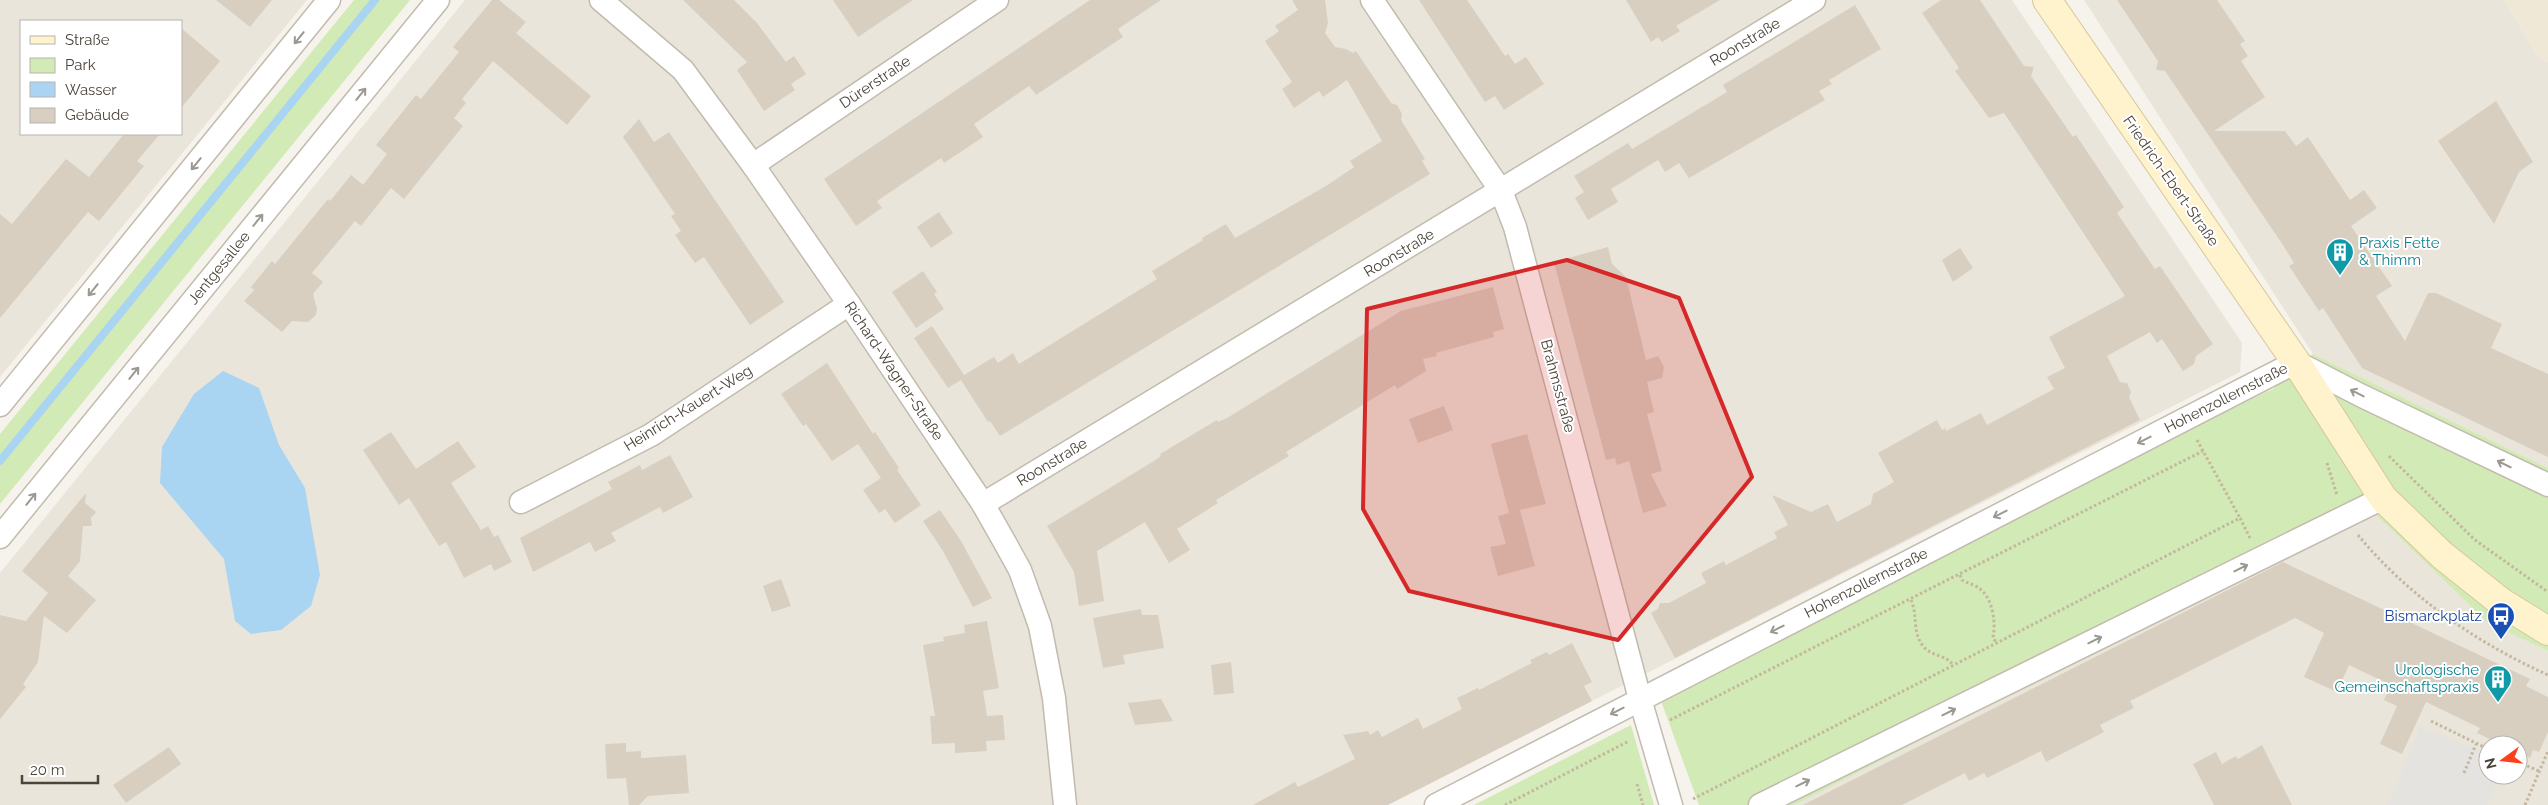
<svg xmlns="http://www.w3.org/2000/svg" width="2548" height="805" viewBox="0 0 2548 805" font-family="Raleway,sans-serif">
<style>
.residential{fill:#eae5da;fill-rule:evenodd}
.education{fill:#efe8d6}
.green{fill:#d2eab5}
.parking{fill:#e5e3e0}
.water{fill:#a9d4f2}
.lines{fill:none;stroke-linecap:round;stroke-linejoin:round}
.stream{stroke:#a9d4f2;stroke-width:8}
.building{fill:#d8cfc1}
.street-casing{stroke:#c2bbae;stroke-width:25}
.secondary-casing{stroke:#d6c79b;stroke-width:30}
.path{stroke:#c4b79f;stroke-width:3;stroke-dasharray:2.5 2.5;stroke-linecap:butt}
.street{stroke:#fff;stroke-width:22}
.secondary{stroke:#fff3cd;stroke-width:28}
.oneway{stroke:#9c9892}
.marked{fill:#d62828;fill-opacity:0.2;stroke:#d62828;stroke-width:4;stroke-linejoin:round}
.labels{text-anchor:middle;stroke-width:4;stroke-linejoin:round;paint-order:stroke}
.street-label{font-size:15px;fill:#4b4439;stroke:#fff}
.culture-label{font-size:15px;fill:#0d838f;stroke:#fff;text-anchor:start}
.transit-label{font-size:15px;fill:#164399;stroke:#fff;text-anchor:end}
</style>
<rect width="100%" height="100%" fill="#f6f3ec"/>
<g class="residential">
<path d="M0,0H307L0,377ZM21,21H181V134H21Z"/>
<polygon points="465,0 2012,0 2242,343 2240,372 1387,805 0,805 0,573"/>
<polygon points="2084,0 2504,0 2539,58 2548,62 2548,468 2313,354"/>
<path d="M2370,509L2487,622L2548,651V805H1795ZM2488,745H2518V775H2488Z"/>
</g>
<polygon class="education" points="2504,0 2548,0 2548,62 2539,58"/>
<g class="green">
<polygon points="354,0 410,0 0,504 0,434"/>
<polygon points="2313,354 2548,468 2548,651 2487,622 2370,509 1795,805 1699,805 1661,701 2211,418 2273,389"/>
<polygon points="1631,725 1654,805 1474,805"/>
</g>
<polygon class="parking" points="2420,727 2488,754 2488,775 2500,775 2488,805 2388,805"/>
<polygon class="water" points="223,371 259,388 279,445 305,488 320,575 311,606 281,630 251,634 235,621 224,559 160,483 162,447 194,394"/>
<g class="lines">
<polyline class="stream" points="0,461 375,0"/>
</g>
<g class="building">
<polygon points="216,0 272,0 250,27"/>
<polygon points="492,0 499,0 526,22 516,33 591,96 567,125 493,61 462,99 466,103 454,118 463,126 404,199 391,188 361,226 355,221 312,273 323,282 313,294 317,309 316,315 308,322 292,321 282,332 244,301 254,290 251,287 272,261 275,264 328,199 330,201 351,175 363,185 387,154 376,145 416,95 421,99 459,52 453,47"/>
<polygon points="683,0 734,0 757,23 786,62 794,56 806,74 791,84 795,90 764,111 737,70 747,62"/>
<polygon points="833,0 913,0 858,37"/>
<polygon points="1090,0 1161,0 1118,29 1123,37 1036,95 1029,86 974,124 983,137 944,163 941,158 877,201 882,208 856,226 824,179"/>
<polygon points="1292,0 1325,0 1328,23 1325,33 1335,47 1346,49 1353,53 1356,51 1391,103 1397,105 1402,114 1401,120 1425,159 1422,161 1430,174 1000,436 990,421 988,422 961,380 948,388 914,338 932,326 964,375 994,357 998,363 1013,353 1019,364 1157,279 1152,271 1203,240 1202,238 1226,224 1235,238 1326,186 1354,167 1350,161 1382,141 1347,80 1323,97 1319,91 1294,108 1282,89 1292,82 1265,41 1279,31 1275,26 1298,10"/>
<polygon points="1419,0 1467,0 1505,56 1508,54 1515,64 1526,57 1544,84 1504,110 1495,96 1485,102"/>
<polygon points="1626,0 1720,0 1676,26 1680,31 1662,42 1658,37 1651,42"/>
<polygon points="1941,0 1980,0 2024,66 2034,67 2031,76 2073,137 2076,135 2124,207 2117,213 2155,269 2160,266 2213,344 2196,356 2194,364 2183,371 2162,339 2157,343 2150,332 2107,356 2120,382 2127,383 2131,392 2129,397 2140,420 1675,658 1651,613 1658,609 1660,603 1669,603 1706,583 1701,573 1724,561 1726,565 1777,538 1774,532 1788,525 1772,495 1811,512 1828,504 1837,522 1871,504 1873,494 1894,482 1878,453 1937,420 1942,430 1945,428 1946,431 1981,413 1987,425 2054,389 2047,377 2065,368 2049,337 2125,296 2004,113 1989,118 1955,71 1959,68 1922,13"/>
<polygon points="2117,0 2217,0 2245,41 2240,44 2248,56 2241,61 2265,97 2214,131 2285,131 2296,146 2308,137 2350,200 2364,190 2377,208 2351,226 2392,286 2376,296 2405,341 2428,293 2436,293 2502,324 2491,348 2548,374 2548,457 2362,368 2323,308 2319,311 2289,266 2294,263 2283,245 2165,71 2156,70 2158,61"/>
<polygon points="1855,5 1881,49 1829,80 1832,84 1819,91 1825,100 1689,178 1679,163 1665,172 1658,160 1611,189 1618,202 1588,220 1575,198 1584,192 1574,176 1628,143 1632,149 1727,92 1723,85"/>
<polygon points="181,28 220,61 181,108"/>
<polygon points="2496,101 2533,162 2519,172 2494,224 2438,141"/>
<polygon points="639,119 654,142 669,132 784,302 750,325 704,257 695,263 675,235 681,231 671,216 675,214 623,137"/>
<polygon points="124,134 160,134 137,161 144,166 99,221 88,212 0,318 0,214 12,224 66,159 89,177"/>
<polygon points="939,212 953,233 931,248 917,227"/>
<polygon points="1608,247 1612,264 1626,277 1646,360 1658,356 1664,367 1662,378 1647,382 1654,412 1647,414 1662,471 1651,474 1667,506 1643,513 1629,461 1617,465 1615,458 1606,460 1554,262"/>
<polygon points="1960,248 1973,268 1953,282 1942,260"/>
<polygon points="923,271 937,292 934,294 944,309 916,328 892,292"/>
<polygon points="1493,287 1504,329 1493,332 1494,337 1436,353 1437,356 1423,359 1426,371 1397,389 1395,385 1286,452 1289,456 1216,500 1218,503 1177,529 1190,550 1169,563 1145,522 1097,551 1104,601 1079,606 1074,572 1047,526 1154,461 1161,456 1160,454 1217,420 1218,422 1227,418 1401,311"/>
<polygon points="827,363 873,434 875,432 899,468 897,470 921,505 895,523 885,509 879,513 863,490 881,478 858,444 832,461 806,424 803,426 781,394"/>
<polygon points="1444,406 1453,430 1418,443 1409,419"/>
<polygon points="391,432 416,469 458,441 476,467 451,483 481,530 488,526 494,537 498,535 512,562 494,571 491,564 464,578 446,542 439,546 409,498 399,505 363,450"/>
<polygon points="1527,434 1546,504 1520,510 1535,566 1498,576 1490,547 1506,544 1498,516 1509,513 1491,444"/>
<polygon points="670,455 693,497 663,513 660,507 611,533 616,541 595,552 590,542 533,572 520,538 612,489 608,482 640,465 642,470"/>
<polygon points="86,493 85,503 96,512 91,518 92,526 83,526 80,561 68,576 96,600 67,633 44,616 38,662 23,684 26,687 0,719 0,615 26,621 48,593 22,571"/>
<polygon points="940,510 961,541 992,598 973,607 943,551 923,521"/>
<polygon points="2283,562 2530,679 2526,686 2548,697 2548,732 2539,752 2533,750 2530,758 2518,752 2518,745 2502,745 2477,733 2480,728 2426,702 2402,754 2380,744 2397,706 2384,700 2391,685 2349,665 2337,692 2304,677 2324,633 2295,618 2130,701 2134,708 2100,725 2104,732 2046,762 2041,751 1987,778 1984,773 1969,781 1965,773 1902,805 1803,805"/>
<polygon points="781,579 791,606 772,612 763,586"/>
<polygon points="1141,609 1142,615 1158,615 1164,648 1123,655 1125,664 1103,668 1093,618"/>
<polygon points="987,621 999,688 983,691 987,716 1003,715 1005,740 986,741 987,751 955,753 955,743 932,744 930,716 935,716 923,645 944,641 943,637 965,633 964,625"/>
<polygon points="1572,643 1592,682 1584,686 1592,701 1388,805 1253,805 1295,782 1298,787 1355,759 1343,735 1368,731 1370,735 1378,730 1382,737 1418,718 1423,729 1462,709 1457,698 1478,688 1479,690 1532,663 1530,660 1547,652 1549,655"/>
<polygon points="1231,662 1234,693 1214,695 1211,665"/>
<polygon points="1161,699 1173,721 1135,725 1128,703"/>
<polygon points="626,743 626,752 641,751 641,758 686,755 689,793 648,796 639,805 629,805 626,778 607,779 605,744"/>
<polygon points="2262,745 2292,805 2214,805 2193,764 2216,752 2222,764 2236,756 2238,759"/>
<polygon points="169,747 181,764 126,803 113,785"/>
</g>
<g class="lines">
<g class="street-casing">
<g id="street">
<polyline points="601,0 683,70 753,165 849,304 983,504 1004,541 1020,570 1040,626 1054,698 1065,805"/>
<polyline points="1372,0 1501,191 1515,227 1640,699 1671,805"/>
<polyline points="753,165 997,0"/>
<polyline points="0,405 329,0"/>
<polyline points="521,502 651,435 849,304"/>
<polyline points="983,504 1814,0"/>
<polyline points="0,537 438,0"/>
<polyline points="1436,805 2296,362 2360,395 2548,485"/>
<polyline points="1760,805 2383,498"/>
</g>
</g>
<g class="secondary-casing">
<polyline id="secondary" points="2047,0 2296,362 2383,498 2442,555 2501,602 2548,631"/>
</g>
<g class="path">
<polyline points="2197,440 2240,518"/>
<polyline points="2389,456 2475,540 2548,592"/>
<polyline points="2327,463 2337,495"/>
<path d="M2358,535C2408,596 2477,643 2548,675"/>
<path d="M1960,575L1962,580C1967,583 1976,585 1980,589C1993,599 1996,623 1993,637L1996,643"/>
<path d="M1911,600C1918,615 1912,632 1923,646C1930,656 1947,655 1953,665"/>
<polyline points="1670,720 2203,451"/>
<polyline points="2431,721 2488,749"/>
<polyline points="2518,762 2539,771"/>
<polyline points="2464,773 2476,744"/>
<polyline points="1637,784 1643,805"/>
<polyline points="1693,799 2240,518 2250,538"/>
<polyline points="1505,805 1629,741"/>
<polyline points="2525,805 2548,751"/>
</g>
<use href="#street" class="street"/>
<use href="#secondary" class="secondary"/>
</g>
<defs><path id="oneway-shaft" d="M-6 0H5M1.5-3L5.5 0L1.5 3" fill="none" stroke-width="1.6" stroke-linecap="round" stroke-linejoin="round" transform="scale(1.25)"/></defs>
<g class="oneway">
<use href="#oneway-shaft" transform="translate(299 38) rotate(129)"/>
<use href="#oneway-shaft" transform="translate(361 94) rotate(-51)"/>
<use href="#oneway-shaft" transform="translate(196 164) rotate(129)"/>
<use href="#oneway-shaft" transform="translate(258 220) rotate(-51)"/>
<use href="#oneway-shaft" transform="translate(93 290) rotate(129)"/>
<use href="#oneway-shaft" transform="translate(134 373) rotate(-51)"/>
<use href="#oneway-shaft" transform="translate(2357 393) rotate(-153)"/>
<use href="#oneway-shaft" transform="translate(2144 440) rotate(153)"/>
<use href="#oneway-shaft" transform="translate(2504 464) rotate(-154)"/>
<use href="#oneway-shaft" transform="translate(31 499) rotate(-51)"/>
<use href="#oneway-shaft" transform="translate(2000 514) rotate(153)"/>
<use href="#oneway-shaft" transform="translate(2241 568) rotate(-26)"/>
<use href="#oneway-shaft" transform="translate(1777 629) rotate(153)"/>
<use href="#oneway-shaft" transform="translate(2095 640) rotate(-26)"/>
<use href="#oneway-shaft" transform="translate(1617 711) rotate(153)"/>
<use href="#oneway-shaft" transform="translate(1949 712) rotate(-26)"/>
<use href="#oneway-shaft" transform="translate(1803 783) rotate(-26)"/>
</g>
<path class="marked" d="M1567,260L1679,298L1752,477L1618,640L1409,591L1363,509L1367,309Z"/>
<defs>
<g id="building-pin" transform="scale(1.4375)"><path d="M0 17L-7.5 6A9.5 9.5 0 1 1 7.5 6Z" fill="#0f9aa8" stroke="#fff"/><path d="M-4-6H4V6H1V3H-1V6H-4ZM-2.5-4.3h1.7v1.8h-1.7ZM.8-4.3h1.7v1.8H.8ZM-2.5-1h1.7V.8h-1.7ZM.8-1h1.7V.8H.8Z" fill="#fff"/></g>
<g id="bus-pin" transform="scale(1.4375)"><path d="M0 17L-7.5 6A9.5 9.5 0 1 1 7.5 6Z" fill="#1a4fb4" stroke="#fff"/><path d="M-5-6H5V4H4V6H2V4H-2V6H-4V4H-5ZM-3.5-4V0h7V-4ZM-3.5 1.2v1.5H-2V1.2ZM2 1.2v1.5H3.5V1.2Z" fill="#fff"/></g>
</defs>
<g fill-rule="evenodd">
<use href="#building-pin" x="2340" y="252"/>
<use href="#bus-pin" x="2501" y="616"/>
<use href="#building-pin" x="2498" y="679"/>
</g>
<g class="labels">
<g class="street-label">
<text transform="translate(1745 42) rotate(-31)" y="5">Roonstraße</text>
<text transform="translate(875 82) rotate(-34)" y="5">Dürerstraße</text>
<text transform="translate(2171 181) rotate(55)" y="5">Friedrich-Ebert-Straße</text>
<text transform="translate(1399 253) rotate(-31)" y="5">Roonstraße</text>
<text transform="translate(219 268) rotate(-51)" y="5">Jentgesallee</text>
<text transform="translate(894 371) rotate(56)" y="5">Richard-Wagner-Straße</text>
<text transform="translate(1558 386) rotate(75)" y="5">Brahmsstraße</text>
<text transform="translate(2226 398) rotate(-27)" y="5">Hohenzollernstraße</text>
<text transform="translate(688 408) rotate(-32)" y="5">Heinrich-Kauert-Weg</text>
<text transform="translate(1052 462) rotate(-31)" y="5">Roonstraße</text>
<text transform="translate(1866 583) rotate(-27)" y="5">Hohenzollernstraße</text>
</g>
<g class="culture-label">
<text x="2359" y="248">Praxis Fette<tspan x="2359" dy="17">&amp; Thimm</tspan></text>
<text x="2479" y="675" text-anchor="end">Urologische<tspan x="2479" dy="17">Gemeinschaftspraxis</tspan></text>
</g>
<g class="transit-label">
<text x="2482" y="621">Bismarckplatz</text>
</g>
</g>
<rect x="20" y="20" width="162" height="115" fill="#ffffff" stroke="#b7b4b0"/>
<rect x="30" y="36" width="25" height="8" fill="#fff3cd" stroke="#b7b4b0"/>
<text x="65" y="45" font-size="15" fill="#4b4439">Straße</text>
<rect x="30" y="58" width="25" height="15" fill="#d2eab5" stroke="#b7b4b0"/>
<text x="65" y="70" font-size="15" fill="#4b4439">Park</text>
<rect x="30" y="82" width="25" height="15" fill="#a9d4f2" stroke="#b7b4b0"/>
<text x="65" y="95" font-size="15" fill="#4b4439">Wasser</text>
<rect x="30" y="108" width="25" height="15" fill="#d8cfc1" stroke="#b7b4b0"/>
<text x="65" y="120" font-size="15" fill="#4b4439">Gebäude</text>
<g transform="translate(2503 760) rotate(255)"><circle r="24" fill="#ffffff" stroke="#b7b4b0"/>
<path d="M0-4L9 19L0 12L-9 19Z" fill="#fc3f1d"/>
<text y="-8" font-size="14" font-weight="bold" text-anchor="middle" fill="#4b4439">N</text>
</g>
<path d="M22 775v8h76v-8" fill="none" stroke="#4b4439" stroke-width="2.5"/>
<text x="30" y="775" font-size="15" fill="#4b4439" stroke="#ffffff" stroke-width="4" paint-order="stroke">20 m</text>
</svg>
